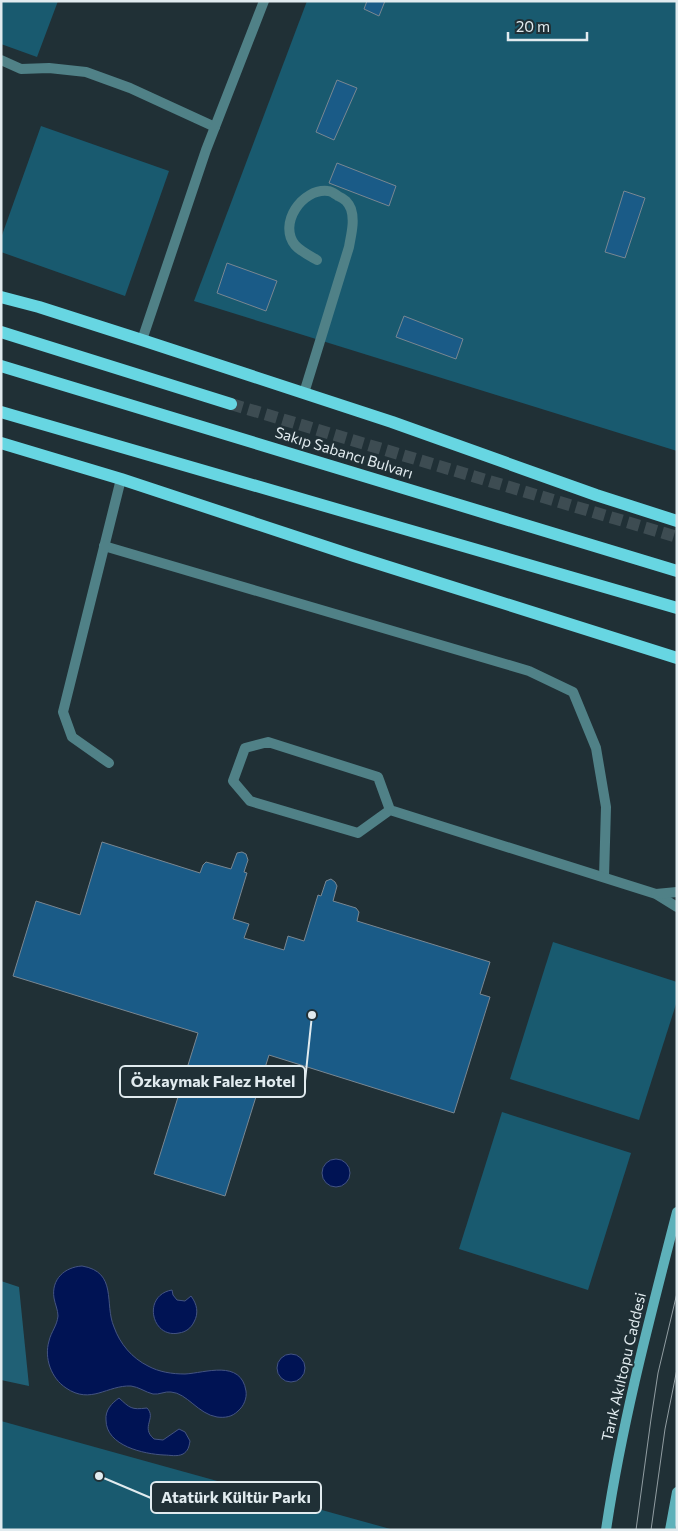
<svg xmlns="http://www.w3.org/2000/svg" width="678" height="1531" viewBox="0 0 678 1531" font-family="Commissioner,sans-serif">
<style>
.green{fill:#195a6f}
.forest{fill:#206075}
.water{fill:#001354;stroke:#445482}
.building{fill:#1a5b87;stroke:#798792}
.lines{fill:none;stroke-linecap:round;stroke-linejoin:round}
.primary-tunnel{stroke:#3d4c52;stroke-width:12;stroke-dasharray:12 6;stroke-linecap:butt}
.lane{stroke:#508187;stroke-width:10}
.street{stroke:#508187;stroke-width:10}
.secondary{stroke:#5eb1ba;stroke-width:10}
.primary{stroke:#67d6e2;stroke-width:12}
.tram{stroke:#919da2;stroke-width:1}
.labels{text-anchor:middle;stroke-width:4;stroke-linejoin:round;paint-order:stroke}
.street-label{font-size:15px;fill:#e1ebef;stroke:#203036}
.leader{fill:none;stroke:#e1ebef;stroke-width:2}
.callout-dot{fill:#e1ebef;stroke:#203036;stroke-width:2}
.callout{fill:#203036;stroke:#e1ebef;stroke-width:2}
.callout-label{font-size:16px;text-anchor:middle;font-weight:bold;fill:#e1ebef}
</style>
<rect width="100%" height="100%" fill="#203036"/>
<g class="green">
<polygon points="1,1 58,1 37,57 1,44"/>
<polygon points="307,1 677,1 677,451 194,301"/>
<polygon points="41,126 169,171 125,296 1,252 1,238"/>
<polygon points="553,942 677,982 677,1001 639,1120 510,1079"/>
<polygon points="502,1112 631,1153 588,1290 459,1249"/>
<polygon points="1,1421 394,1530 1,1530"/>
</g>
<polygon class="forest" points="1,1281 19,1287 29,1386 1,1380"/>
<g class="water">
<circle cx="336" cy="1173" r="14"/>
<path d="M82,1266C118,1272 104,1304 114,1327C120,1344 132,1358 148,1366C159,1372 172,1374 185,1374C205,1373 241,1359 246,1391C247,1398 244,1406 238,1411C232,1417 225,1418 217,1417C198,1414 187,1393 171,1392C165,1391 159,1395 153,1394C145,1392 139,1387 131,1386C107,1385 91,1405 66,1388C51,1378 44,1358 49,1341C51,1332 57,1326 58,1316C58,1310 55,1304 54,1298C51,1279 65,1267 82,1266Z"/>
<path d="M172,1290L173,1295L177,1300L185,1301L191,1296C197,1304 199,1313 194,1322C191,1328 186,1332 179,1333C151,1339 142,1295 172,1290Z"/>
<circle cx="291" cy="1368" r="14"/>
<path d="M119,1398C130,1408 131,1410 147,1408C157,1418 140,1427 154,1439L163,1440L179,1429L185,1432L190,1441C189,1447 188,1451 183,1454C177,1457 170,1455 164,1455C144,1454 106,1446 106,1420C105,1410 112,1403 119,1398Z"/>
</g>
<g class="building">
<polygon points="367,1 385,1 379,16 364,9"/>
<polygon points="337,80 357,88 334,140 316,132"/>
<polygon points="337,163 396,186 389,206 329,183"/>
<polygon points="624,191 645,198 625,258 605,252"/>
<polygon points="227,263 277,281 266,311 217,293"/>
<polygon points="404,316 463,339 456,359 396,337"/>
<polygon points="102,842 200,873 203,865 206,862 231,869 237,853 242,852 246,854 248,860 244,872 247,873 233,919 249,924 244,938 284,950 288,936 304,941 318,895 321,896 326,881 331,879 335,882 337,886 333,901 356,908 359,912 357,921 490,962 480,994 490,997 454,1113 269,1055 225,1196 154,1174 198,1033 13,976 36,901 80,915"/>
</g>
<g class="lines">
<polyline class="primary-tunnel" points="231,404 677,537"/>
<g class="lane">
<polyline points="1,60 21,69 49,68 86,72 130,88 215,127"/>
<polyline points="142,340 206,150 264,1"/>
<path d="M304,393L349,247C351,235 355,221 351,209C348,202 345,199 338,196C335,194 331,191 328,191C302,188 278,224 295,245C300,251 310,256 317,260"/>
<polyline points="104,546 529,671 573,692 596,748 606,807 604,877"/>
<polyline points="109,763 72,737 63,712 121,479"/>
</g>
<g class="street">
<polyline points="390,810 358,833 250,801 233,781 245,748 268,742 378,777 390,810 656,894 677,907"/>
<polyline points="656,894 677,892"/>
</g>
<g class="secondary">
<path d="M606,1530C622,1422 650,1317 677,1212"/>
<polyline points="670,1530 677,1492"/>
</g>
<g class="primary">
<polyline points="1,297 39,307 142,340 392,422 596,495 677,521"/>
<polyline points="1,332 231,404"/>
<polyline points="1,366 677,571"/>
<polyline points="1,412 677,608"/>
<polyline points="1,443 121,479 354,556 677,658"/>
</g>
<g class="tram">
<polyline points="636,1530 651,1419 658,1373 677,1293"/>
<polyline points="651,1530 665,1429 677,1369"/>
</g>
</g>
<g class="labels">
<g class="street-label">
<text transform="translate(344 453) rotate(17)" y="5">Sakıp Sabancı Bulvarı</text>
<text transform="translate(624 1367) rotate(-77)" y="5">Tarık Akıltopu Caddesi</text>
</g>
</g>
<path class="leader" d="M312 1015L305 1081M99 1476L151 1498"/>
<g class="callout-dot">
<circle cx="312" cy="1015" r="5"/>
<circle cx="99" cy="1476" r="5"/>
</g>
<g class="callout">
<rect x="120" y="1066" width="185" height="31" rx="5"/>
<rect x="151" y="1482" width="170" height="31" rx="5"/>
</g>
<g class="callout-label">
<text x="213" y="1087">Özkaymak Falez Hotel</text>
<text x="236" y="1503">Atatürk Kültür Parkı</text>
</g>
<rect width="678" height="1531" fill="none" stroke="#e1ebef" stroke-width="5"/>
<path d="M508 32v8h79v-8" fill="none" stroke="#e1ebef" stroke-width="2.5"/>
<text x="516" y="32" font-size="15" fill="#e1ebef" stroke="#203036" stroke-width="4" paint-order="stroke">20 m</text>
</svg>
